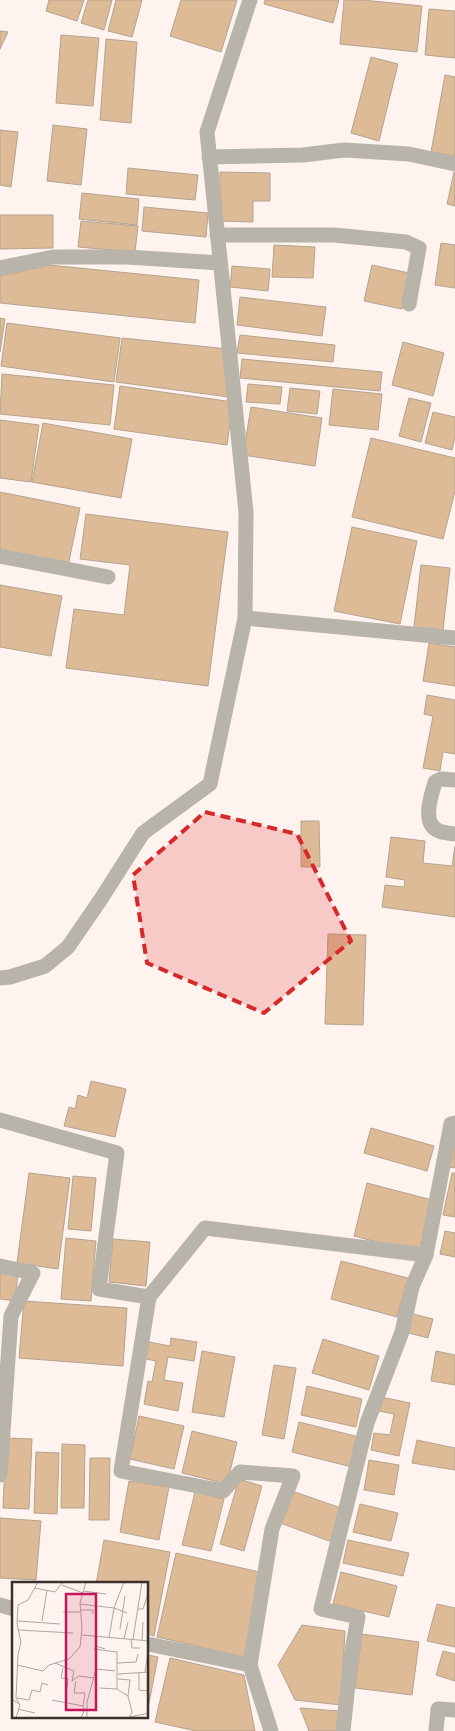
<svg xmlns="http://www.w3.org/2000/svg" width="455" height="1731" viewBox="0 0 455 1731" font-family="Signika,sans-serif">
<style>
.building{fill:#dcbb96;stroke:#b5a390}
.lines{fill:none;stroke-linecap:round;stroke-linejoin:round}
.minor{stroke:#b8b4aa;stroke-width:15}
.marked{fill:#d62828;fill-opacity:0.2;stroke:#d62828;stroke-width:4;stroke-dasharray:10 6;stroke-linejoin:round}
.inset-road{fill:none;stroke:#b1a5a1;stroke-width:1}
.view{fill:#c2185b;fill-opacity:0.15;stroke:#c2185b;stroke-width:2.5}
.inset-edge{fill:none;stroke:#3b302c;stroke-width:2.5}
</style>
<rect width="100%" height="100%" fill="#fff3ef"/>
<g class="building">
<polygon points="49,0 84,0 77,21 46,11"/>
<polygon points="88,0 112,0 104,30 81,23"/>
<polygon points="116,0 142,0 132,37 108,31"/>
<polygon points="181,0 237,0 221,52 170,36"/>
<polygon points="265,0 339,0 333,23 264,4"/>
<polygon points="344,0 363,0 422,6 417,52 340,44"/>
<polygon points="429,9 455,11 455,58 425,55"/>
<polygon points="0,31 8,32 0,49"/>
<polygon points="61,35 99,38 93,106 56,103"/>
<polygon points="106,39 137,42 131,123 100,120"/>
<polygon points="371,57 398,64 379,141 351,133"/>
<polygon points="445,75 455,77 455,156 431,152"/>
<polygon points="53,125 87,129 81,185 47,181"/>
<polygon points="0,130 18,132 11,187 0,185"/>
<polygon points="128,168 198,175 195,200 126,194"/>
<polygon points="220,172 270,173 270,201 253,201 253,222 219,221"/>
<polygon points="454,172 455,173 455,206 447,204"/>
<polygon points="82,193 139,199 137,225 79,219"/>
<polygon points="144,207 208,213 206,237 142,231"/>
<polygon points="0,215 53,215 53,248 0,249"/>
<polygon points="81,221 138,226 135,252 78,247"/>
<polygon points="441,243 455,245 455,288 435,285"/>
<polygon points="274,245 315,247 313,278 272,277"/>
<polygon points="49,265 199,280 195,323 0,303 0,276"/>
<polygon points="372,265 409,273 402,309 364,301"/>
<polygon points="232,266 270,269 268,291 230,287"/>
<polygon points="240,297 326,307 322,336 237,325"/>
<polygon points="0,318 5,319 0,352"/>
<polygon points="7,323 120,338 114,382 1,366"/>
<polygon points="240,335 335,345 333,362 237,353"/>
<polygon points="122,338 228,349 229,397 116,382"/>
<polygon points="403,342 444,353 433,396 392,385"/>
<polygon points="242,359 382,372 380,391 240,378"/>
<polygon points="2,374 114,385 110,425 0,414"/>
<polygon points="248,384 282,387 280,404 246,402"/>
<polygon points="120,386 233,402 227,445 114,429"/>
<polygon points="290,388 320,391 317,414 287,411"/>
<polygon points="333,389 382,394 378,430 329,425"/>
<polygon points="409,398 431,403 421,442 399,436"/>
<polygon points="251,407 322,418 315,466 243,455"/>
<polygon points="433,412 455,417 455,437 452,450 425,443"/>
<polygon points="0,420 39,425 31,482 0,478"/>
<polygon points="43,423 132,439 121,498 32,482"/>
<polygon points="371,438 455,458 455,491 443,539 352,517"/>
<polygon points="0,492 80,508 68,566 0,552"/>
<polygon points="86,514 228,532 208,686 66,668 74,609 124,615 130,565 80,559"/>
<polygon points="352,527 417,541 400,624 334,611"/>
<polygon points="421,565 450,568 443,630 414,627"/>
<polygon points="0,585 62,596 51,656 0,647"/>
<polygon points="429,643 455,647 455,686 423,681"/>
<polygon points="427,695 455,700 455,754 443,752 440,771 423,768 433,716 424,714"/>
<polygon points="301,821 319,821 320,867 301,867"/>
<polygon points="391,837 425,841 423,863 452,866 455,846 455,917 382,907 385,885 404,887 405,880 386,877"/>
<polygon points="328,934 366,935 363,1025 325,1024"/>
<polygon points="91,1081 126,1089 115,1137 64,1126 69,1107 75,1109 78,1095 87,1098"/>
<polygon points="371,1128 434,1146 427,1171 364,1153"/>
<polygon points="455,1140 455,1168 450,1167"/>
<polygon points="29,1173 70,1178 58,1269 17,1263"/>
<polygon points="452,1173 455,1173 455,1217 443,1215"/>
<polygon points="73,1176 96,1178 91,1231 68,1229"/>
<polygon points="367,1183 432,1200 419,1253 354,1236"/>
<polygon points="445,1231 455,1233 455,1257 440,1254"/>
<polygon points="66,1238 96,1241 91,1301 61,1299"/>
<polygon points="113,1239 150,1242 146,1286 109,1282"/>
<polygon points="341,1261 408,1278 397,1317 331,1299"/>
<polygon points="0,1271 18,1273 15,1301 0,1299"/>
<polygon points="24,1301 127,1308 123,1366 19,1358"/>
<polygon points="410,1313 433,1319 428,1338 405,1332"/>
<polygon points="171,1338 197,1342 194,1361 168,1357 164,1380 183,1383 178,1411 144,1404 148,1381 152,1382 156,1361 146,1359 149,1342 170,1346"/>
<polygon points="323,1339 379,1356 369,1390 312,1373"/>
<polygon points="202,1351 235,1357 224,1417 192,1412"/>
<polygon points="436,1351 455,1355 455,1385 431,1381"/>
<polygon points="274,1365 296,1368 284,1439 262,1435"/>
<polygon points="307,1386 362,1399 356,1427 301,1415"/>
<polygon points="381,1397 410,1403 399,1456 371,1450 374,1433 390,1435 394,1414 379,1411"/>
<polygon points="139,1416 184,1426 174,1469 130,1459"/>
<polygon points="299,1422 359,1437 352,1467 292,1452"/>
<polygon points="192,1431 237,1442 227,1484 182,1473"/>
<polygon points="6,1438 32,1439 29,1509 3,1508"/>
<polygon points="417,1440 455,1448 455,1470 412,1463"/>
<polygon points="62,1444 85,1445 84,1508 61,1508"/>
<polygon points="36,1452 59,1453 57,1514 34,1513"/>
<polygon points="90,1458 110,1458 109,1520 89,1520"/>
<polygon points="369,1460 399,1465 394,1495 364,1490"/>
<polygon points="239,1479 262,1486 244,1551 220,1544"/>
<polygon points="129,1481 169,1487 159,1540 120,1532"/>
<polygon points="292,1491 344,1509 332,1542 280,1523"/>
<polygon points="195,1492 224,1499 211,1551 182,1545"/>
<polygon points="360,1504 398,1513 391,1541 353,1532"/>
<polygon points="0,1518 41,1521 36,1580 0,1578"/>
<polygon points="104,1540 170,1552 154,1636 148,1634 148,1584 96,1584"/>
<polygon points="348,1540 409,1553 403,1576 343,1563"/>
<polygon points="176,1553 264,1573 244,1657 157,1637"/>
<polygon points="341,1572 397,1586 389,1617 333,1604"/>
<polygon points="437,1604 455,1608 455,1647 427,1641"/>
<polygon points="302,1625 345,1631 341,1705 295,1700 278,1665"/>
<polygon points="362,1634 419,1642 412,1695 355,1688"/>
<polygon points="443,1651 455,1654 455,1681 436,1675"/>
<polygon points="148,1655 158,1657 148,1708"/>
<polygon points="170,1658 244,1675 255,1731 196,1731 155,1722"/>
<polygon points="300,1708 339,1711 337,1731 309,1731"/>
</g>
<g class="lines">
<g class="minor">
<polyline points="209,157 303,155 344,150 409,154 455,164"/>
<polyline points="217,235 334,235 406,242 419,248 409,304"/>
<polyline points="0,268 53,257 127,257 220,263"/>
<polyline points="0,556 108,577"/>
<polyline points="245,618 455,638"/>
<path d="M455,780L441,779L435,782C431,796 421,824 439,831C443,833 450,833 455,834"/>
<polyline points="0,978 10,977 45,966 68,947 101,899 143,833 210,784 245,618 246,512 207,132 250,0"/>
<polyline points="0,1120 117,1153 99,1289 149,1297 205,1228 426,1255"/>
<polyline points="0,1266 33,1273 11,1316 0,1475"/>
<polyline points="149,1297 121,1471 223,1491 240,1472 293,1476 272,1529 250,1665"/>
<polyline points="0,1605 14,1609"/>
<polyline points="148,1644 250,1665 271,1731"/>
<polyline points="343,1731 351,1656 358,1617 321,1609 367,1423 402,1332 412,1287 426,1255 451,1124 455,1123"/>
<polyline points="436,1731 438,1709 455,1710"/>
</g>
</g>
<path class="marked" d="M205,812L297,834L351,941L264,1013L147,963L133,875Z"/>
<g transform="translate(12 1582)">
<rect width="136" height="136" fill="#fff3ef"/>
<path class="inset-road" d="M112,0L102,26L115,31M50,3L71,11M23,6L43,10L51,0M71,9L94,12M68,22L102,26L97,56M6,23L5,42L9,60L6,73L4,116L8,123M6,23L16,18L26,0M126,27H131L137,9M68,28H81V32M51,30H68M6,39L48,42M30,39L35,8M108,47L113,14M6,48L61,51M70,53L137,59M112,57L116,40M119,57L120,66H128M121,57L130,0M130,58L131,40M93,67L84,64L82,67L105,70V107L116,114L120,130L117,136M43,81L62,89L60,99L67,94L82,96M105,81L124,80L126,72M5,83L31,89L37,83L57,77L68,65L70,46L68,21L74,0M51,86L49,96L56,97L54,114M133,90L137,65M127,91V108L137,109M106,92L137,90M106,97L118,98L116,114M64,99L62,111H73L71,124M87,106L105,107M5,116L17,118L20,108L28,110L30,101L36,103M0,117L8,123L4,136M40,118L71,124L72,129L69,136M6,127L23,131M118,135L137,131M75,136V120L84,87L103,89"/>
<path class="view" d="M54,12H84V128H54Z"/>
<rect width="136" height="136" class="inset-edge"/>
</g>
</svg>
